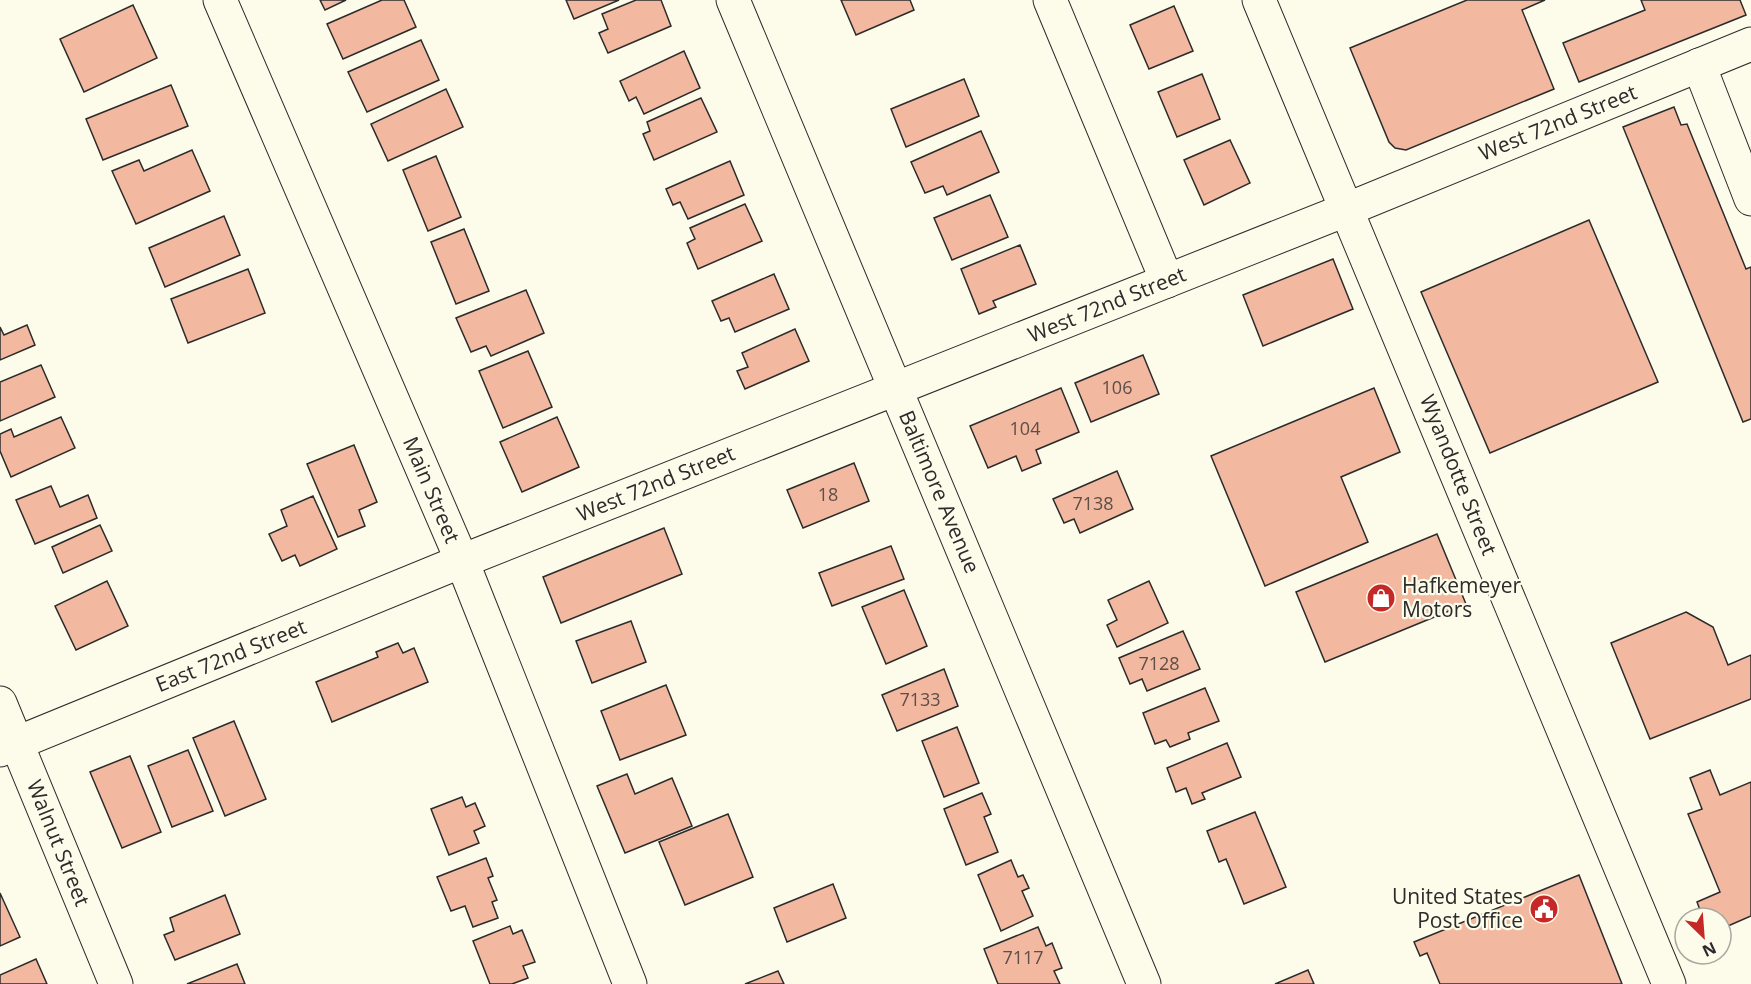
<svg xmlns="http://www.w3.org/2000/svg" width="1751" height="984" viewBox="0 0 1751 984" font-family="'Open Sans',sans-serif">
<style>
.building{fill:#f2b8a0;stroke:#2b2b2b;stroke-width:1.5}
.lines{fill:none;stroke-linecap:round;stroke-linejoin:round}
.minor-casing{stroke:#2b2b2b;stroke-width:35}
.minor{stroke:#fdfbea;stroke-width:33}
.labels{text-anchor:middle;stroke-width:4.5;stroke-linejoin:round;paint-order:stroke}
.number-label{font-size:18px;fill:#5d4e48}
.street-label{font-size:21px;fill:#2b2b2b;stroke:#fdfbea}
.poi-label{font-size:21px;fill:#2b2b2b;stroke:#fdfbea;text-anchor:start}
</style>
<rect width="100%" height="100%" fill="#fdfbea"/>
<g class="building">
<polygon points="320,0 346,0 325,10"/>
<polygon points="382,0 404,0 416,27 343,59 327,24"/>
<polygon points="566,0 619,0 574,19"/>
<polygon points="636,0 661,0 671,26 608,53 599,33 608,29 602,14"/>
<polygon points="841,0 910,0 914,10 856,35"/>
<polygon points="1467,0 1545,0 1522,10 1554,89 1406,150 1395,148 1389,142 1350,48"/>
<polygon points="1641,0 1740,0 1746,15 1579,82 1563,43 1645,10"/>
<polygon points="133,5 157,58 84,92 60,39"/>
<polygon points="1174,6 1193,51 1149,69 1130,25"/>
<polygon points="421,40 439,80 367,112 348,72"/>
<polygon points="684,51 700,88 644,114 636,97 629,101 620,81"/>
<polygon points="1202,74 1220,119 1177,137 1158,92"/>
<polygon points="964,79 979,116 906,147 891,109"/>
<polygon points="171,85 188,126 103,160 86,119"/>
<polygon points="446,89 463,127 388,161 371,124"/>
<polygon points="701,98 717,132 654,160 643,134 650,131 647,122"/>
<polygon points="1674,107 1681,125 1687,124 1746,269 1751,267 1751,419 1743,422 1623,127"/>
<polygon points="981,131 999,172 947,195 943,186 925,193 911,162"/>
<polygon points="1230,140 1250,183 1204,205 1184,160"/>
<polygon points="192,150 210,191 136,224 112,171 139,160 144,171"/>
<polygon points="436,156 461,217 428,231 403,170"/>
<polygon points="730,161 744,195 688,219 680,202 673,205 666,189"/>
<polygon points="990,195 1008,237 952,260 934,218"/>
<polygon points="745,204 762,241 698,269 687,243 695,239 690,228"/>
<polygon points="224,216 240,255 165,287 149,248"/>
<polygon points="1589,220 1658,382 1490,453 1421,292"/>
<polygon points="464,229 489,291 456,304 431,242"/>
<polygon points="1020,245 1036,284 993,301 996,307 979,314 961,269"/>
<polygon points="1333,259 1353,309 1263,346 1243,295"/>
<polygon points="248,269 265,313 188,343 171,299"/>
<polygon points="774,274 789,309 735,332 729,318 721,321 712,301"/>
<polygon points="526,290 544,333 491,356 486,346 471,352 456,318"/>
<polygon points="27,325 35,345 0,360 0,327 4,335"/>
<polygon points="795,329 809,361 745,389 737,371 748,367 742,353"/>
<polygon points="528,351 552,407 503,428 479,371"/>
<polygon points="1143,355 1159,394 1091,422 1075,383"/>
<polygon points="41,365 55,397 0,421 0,382"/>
<polygon points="1061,388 1079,432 1036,450 1041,463 1022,471 1016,456 988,468 970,426"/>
<polygon points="1374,388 1400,452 1341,477 1368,542 1265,586 1211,456"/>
<polygon points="61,417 75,448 11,477 0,451 0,434 11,429 14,437"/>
<polygon points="557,417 579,467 522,492 500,442"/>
<polygon points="354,445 377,502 359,510 365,526 338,537 307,464"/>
<polygon points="854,463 869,501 803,528 787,490"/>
<polygon points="1117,471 1133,509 1080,533 1074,519 1064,523 1053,499"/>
<polygon points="51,486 60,507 88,495 97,518 35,544 16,500"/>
<polygon points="313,496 337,549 300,566 295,555 282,561 269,534 287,526 281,510"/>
<polygon points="100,525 112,551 63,573 52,547"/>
<polygon points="664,528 682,574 561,623 543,577"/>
<polygon points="1437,534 1466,604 1325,662 1296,592"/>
<polygon points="891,546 904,579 832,606 819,573"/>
<polygon points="107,581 128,626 76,650 55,606"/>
<polygon points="1149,581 1168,623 1117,647 1107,625 1117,620 1108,600"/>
<polygon points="904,590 927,646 886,664 862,607"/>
<polygon points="1686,612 1713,627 1728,665 1751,655 1751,699 1650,739 1611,643"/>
<polygon points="631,621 646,662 592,683 576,641"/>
<polygon points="1183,631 1200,669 1147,691 1142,679 1130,684 1119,658"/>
<polygon points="398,643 403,653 414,648 428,682 332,722 316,682 378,657 376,652"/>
<polygon points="944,669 958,706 897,731 882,695"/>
<polygon points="666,685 686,735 620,760 601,711"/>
<polygon points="1205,688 1219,721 1188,733 1190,739 1170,747 1166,740 1155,744 1143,713"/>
<polygon points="234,721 266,799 225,816 193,738"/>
<polygon points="957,727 979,783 944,797 922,741"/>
<polygon points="1227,743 1241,777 1202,793 1205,799 1192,804 1186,788 1176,792 1167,768"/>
<polygon points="188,750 213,811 172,827 148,766"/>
<polygon points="130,756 161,832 122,848 90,772"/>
<polygon points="1710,770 1720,795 1751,782 1751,916 1721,929 1721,918 1703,918 1697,902 1720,892 1688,814 1702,809 1690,778"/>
<polygon points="627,774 635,794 672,778 692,826 625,853 597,786"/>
<polygon points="982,793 991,814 984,817 998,852 966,865 944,809"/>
<polygon points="462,797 466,807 475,803 485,826 474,831 479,843 449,855 431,809"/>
<polygon points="1255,812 1286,887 1244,904 1226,859 1219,862 1207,831"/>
<polygon points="728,814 753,877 685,905 659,842"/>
<polygon points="486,858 493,876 488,878 497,900 492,902 498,918 473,927 465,906 451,911 437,877"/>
<polygon points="1011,860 1018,877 1023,875 1029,888 1022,891 1033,916 1001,931 978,875"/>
<polygon points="1579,875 1622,984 1440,984 1427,953 1420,956 1414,942"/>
<polygon points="833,884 846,918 787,942 774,908"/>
<polygon points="0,893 20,937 0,946"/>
<polygon points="225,895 240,934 175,960 164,935 174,931 170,918"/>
<polygon points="510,926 513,934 522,930 535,962 523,966 528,978 512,984 490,984 473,941"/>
<polygon points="1038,927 1046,946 1052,943 1062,968 1054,971 1060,984 998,984 984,949"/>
<polygon points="36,959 47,984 0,984 0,975"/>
<polygon points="237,964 245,984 187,984"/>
<polygon points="1308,970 1314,984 1275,984"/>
<polygon points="778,971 784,984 745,984"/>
</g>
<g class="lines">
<g class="minor-casing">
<g id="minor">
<polyline points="220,0 462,561 630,984"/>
<polyline points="733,0 1144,984"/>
<polyline points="1050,0 1167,281"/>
<polyline points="1259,0 1669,984"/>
<polyline points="1699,65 1751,199"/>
<polyline points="0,703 116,984"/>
<polyline points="0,750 462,561 1348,209 1751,44"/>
</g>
</g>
<use href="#minor" class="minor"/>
</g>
<defs>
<g id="shop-disc" transform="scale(1.5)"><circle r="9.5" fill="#c62828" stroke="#fdfbea"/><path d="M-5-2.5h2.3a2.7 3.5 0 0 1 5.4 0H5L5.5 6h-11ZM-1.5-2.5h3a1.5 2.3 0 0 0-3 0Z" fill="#fff"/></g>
<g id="civic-disc" transform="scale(1.5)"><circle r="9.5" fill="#c62828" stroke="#fdfbea"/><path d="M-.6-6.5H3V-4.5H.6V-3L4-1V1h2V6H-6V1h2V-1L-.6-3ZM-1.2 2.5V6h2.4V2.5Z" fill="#fff"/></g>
</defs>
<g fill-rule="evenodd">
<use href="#shop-disc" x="1381" y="598"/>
<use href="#civic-disc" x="1544" y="909"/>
</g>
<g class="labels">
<g class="number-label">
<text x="1117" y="394">106</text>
<text x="1025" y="435">104</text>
<text x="828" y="501">18</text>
<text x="1093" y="510">7138</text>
<text x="1159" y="670">7128</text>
<text x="920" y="706">7133</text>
<text x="1023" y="964">7117</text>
</g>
<g class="street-label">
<text transform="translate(1558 123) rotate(-22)" y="7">West 72nd Street</text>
<text transform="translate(1107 305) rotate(-22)" y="7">West 72nd Street</text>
<text transform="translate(1458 475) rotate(68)" y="7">Wyandotte Street</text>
<text transform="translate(656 484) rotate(-22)" y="7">West 72nd Street</text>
<text transform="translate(431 490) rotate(67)" y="7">Main Street</text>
<text transform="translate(939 492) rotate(67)" y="7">Baltimore Avenue</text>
<text transform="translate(231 656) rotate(-22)" y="7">East 72nd Street</text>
<text transform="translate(58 843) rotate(68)" y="7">Walnut Street</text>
</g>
<g class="poi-label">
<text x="1402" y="593">Hafkemeyer<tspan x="1402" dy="24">Motors</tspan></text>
<text x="1523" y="904" text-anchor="end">United States<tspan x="1523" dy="24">Post Office</tspan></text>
</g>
</g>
<g transform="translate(1703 936) rotate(155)"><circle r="28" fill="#fdfbea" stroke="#a9a89e" stroke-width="1.5"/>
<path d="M0-4.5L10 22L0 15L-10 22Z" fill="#c62828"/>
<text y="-9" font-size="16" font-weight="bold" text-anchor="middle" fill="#2b2b2b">N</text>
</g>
</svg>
